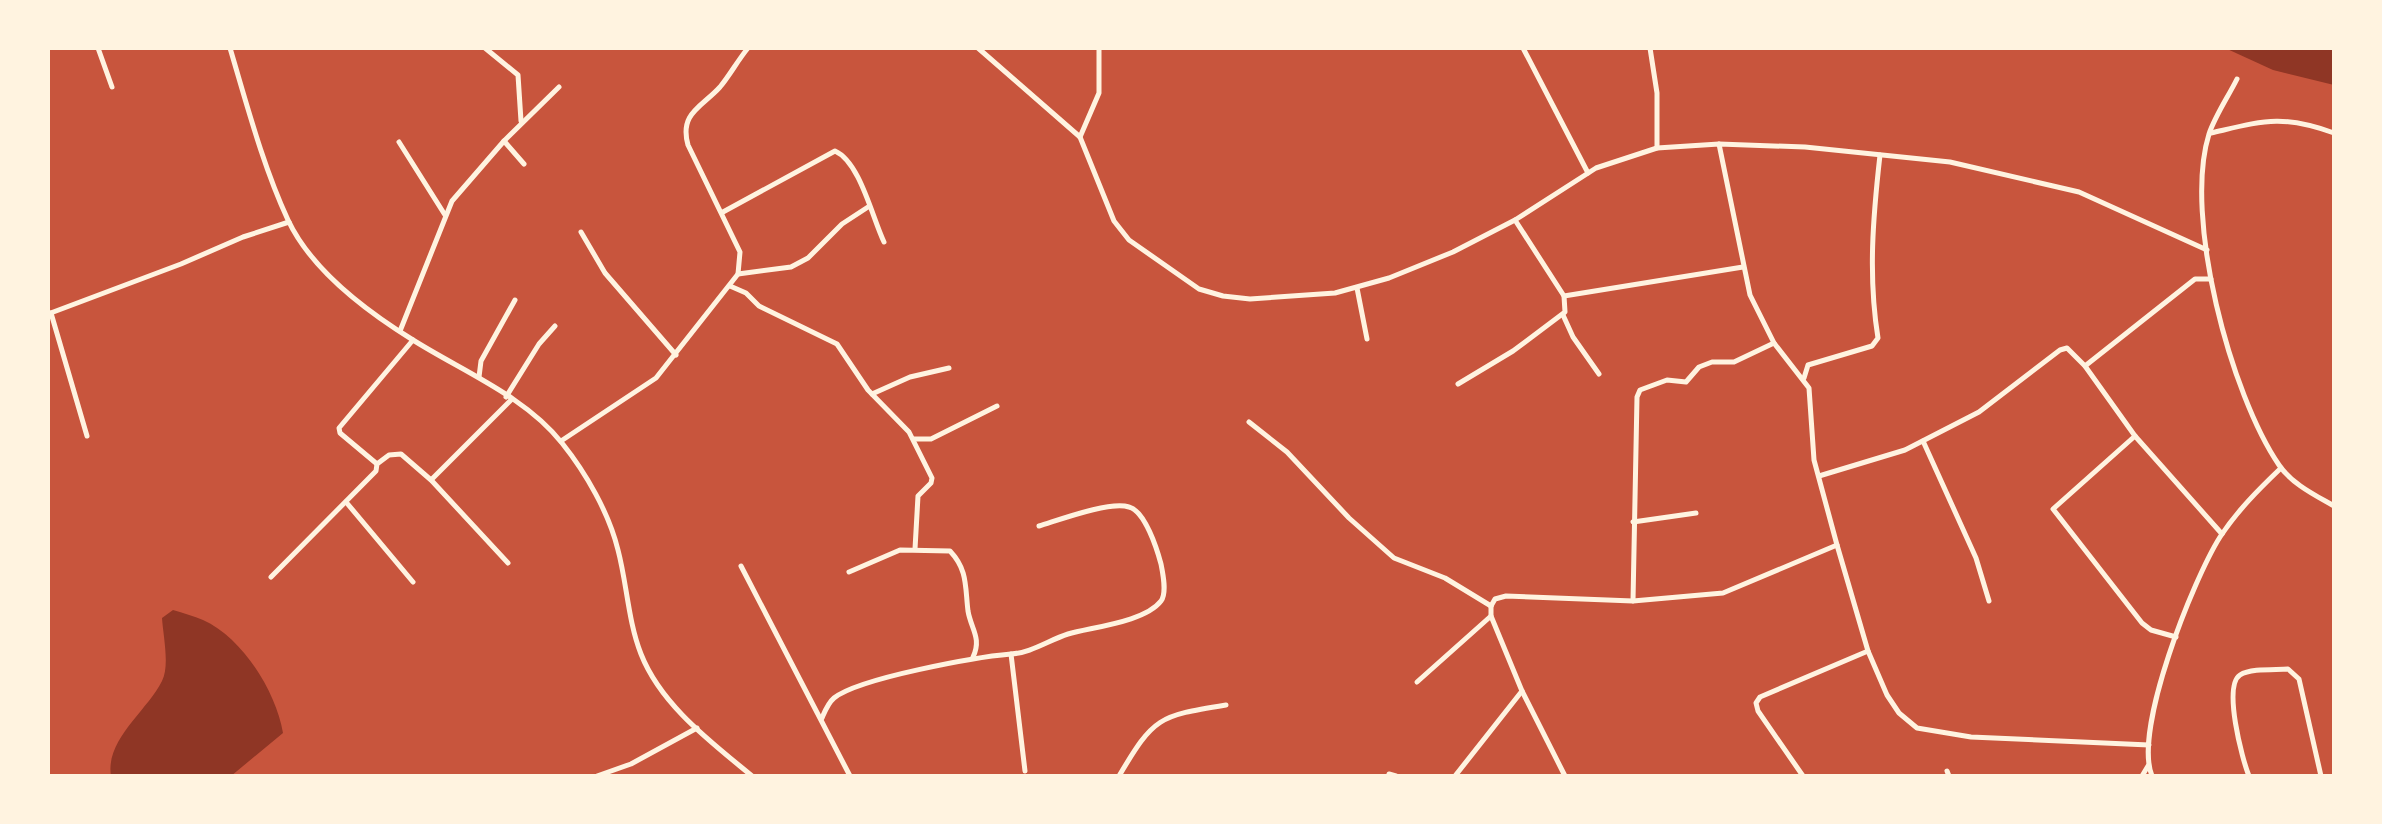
<svg xmlns="http://www.w3.org/2000/svg" width="2382" height="824" viewBox="0 0 2382 824" font-family="'Asap Condensed',sans-serif">
<style>
.water{fill:#8f3625}
.lines{fill:none;stroke-linecap:round;stroke-linejoin:round}
.minor{stroke:#fff3e0;stroke-width:5}
</style>
<rect width="100%" height="100%" fill="#c8553d"/>
<g class="water">
<polygon points="2225,48 2334,48 2334,85 2273,70"/>
<path d="M173,610C183,613 194,616 203,620C243,638 276,692 283,733L231,776H111C105,740 147,711 162,681C170,666 163,635 162,618Z"/>
</g>
<g class="lines">
<g class="minor">
<polyline points="98,48 112,87"/>
<path d="M230,48C247,105 263,166 288,220C312,271 366,311 413,340C462,371 525,396 562,443C586,473 609,513 618,550C627,584 628,621 641,654C661,705 711,742 752,776"/>
<polyline points="485,48 518,75 521,121"/>
<polyline points="978,48 1080,137 1114,221 1129,240 1199,289 1223,296 1250,299 1335,293 1389,278 1453,252 1515,220 1596,168 1657,148 1719,144 1805,147 1950,162 2079,192 2207,250"/>
<polyline points="1523,48 1588,173"/>
<polyline points="1650,48 1657,93 1657,148"/>
<path d="M2237,79C2228,97 2215,116 2209,134C2183,217 2231,395 2279,465C2292,484 2315,495 2334,506"/>
<path d="M2211,133C2263,121 2281,114 2334,133"/>
<polyline points="1080,137 1099,93 1099,48"/>
<polyline points="504,141 524,164"/>
<polyline points="399,142 445,215"/>
<polyline points="1719,144 1750,295 1774,343 1809,388 1814,460 1837,545 1868,651 1887,695 1899,713 1917,728 1971,737 2149,745"/>
<path d="M723,212L835,151C860,162 872,217 884,242"/>
<polyline points="581,232 605,273 676,355"/>
<polyline points="738,274 791,267 808,258 842,224 868,207"/>
<polyline points="730,286 746,293 759,306 837,344 868,390 909,432 932,478 931,483 918,496 915,549"/>
<polyline points="1357,288 1367,339"/>
<polyline points="1564,296 1743,267"/>
<polyline points="51,313 87,436"/>
<polyline points="48,314 181,264 243,237 289,222"/>
<polyline points="1563,315 1573,337 1599,374"/>
<polyline points="400,331 452,201 504,141 559,87"/>
<polyline points="2085,366 2195,279 2211,279"/>
<polyline points="479,377 481,361 515,300"/>
<path d="M1804,378L1808,365L1872,346L1878,338C1868,276 1873,217 1880,155"/>
<polyline points="1458,384 1513,351 1565,312 1564,296 1515,220"/>
<polyline points="872,394 910,377 949,368"/>
<polyline points="506,397 539,344 555,326"/>
<polyline points="1249,422 1287,452 1349,518 1394,558 1445,578 1491,606"/>
<polyline points="2135,436 2053,509 2142,623 2151,630 2176,637"/>
<polyline points="914,439 931,439 997,406"/>
<path d="M561,441L656,378L738,274L740,252L688,145C679,113 702,107 720,87C730,75 738,60 748,48"/>
<polyline points="1923,441 1976,558 1989,601"/>
<polyline points="377,464 340,433 339,428 413,340"/>
<polyline points="1819,476 1905,450 1979,412 2060,350 2067,348 2085,366 2135,436 2222,534"/>
<polyline points="432,481 508,563"/>
<polyline points="346,502 413,582"/>
<polyline points="1633,522 1696,513"/>
<polyline points="741,566 850,776"/>
<path d="M849,572L900,550L950,551C968,570 965,587 968,611C971,629 982,638 973,657"/>
<polyline points="271,577 376,471 377,464 389,455 401,454 431,480 511,400"/>
<polyline points="1633,601 1637,397 1640,390 1667,380 1686,382 1699,367 1712,362 1734,362 1774,343"/>
<polyline points="1491,606 1495,599 1506,596 1633,601 1723,593 1837,545"/>
<polyline points="1491,606 1491,616 1522,691 1565,776"/>
<polyline points="1011,654 1025,771"/>
<polyline points="1417,682 1491,616"/>
<path d="M822,718C825,711 828,703 834,698C859,678 976,657 1011,654C1031,653 1049,640 1068,634C1092,627 1145,622 1161,601C1167,593 1163,574 1161,564C1157,549 1145,511 1129,507C1109,501 1059,520 1039,526"/>
<polyline points="1947,771 1949,776"/>
<polyline points="1389,774 1396,776"/>
<polyline points="597,776 631,764 697,728"/>
<path d="M1119,776C1154,717 1158,716 1226,705"/>
<polyline points="1455,776 1522,691"/>
<polyline points="1803,776 1758,711 1756,703 1760,697 1868,651"/>
<polyline points="2142,776 2148,766"/>
<path d="M2152,776C2133,730 2193,580 2220,537C2237,511 2259,489 2281,468"/>
<path d="M2249,776C2242,759 2223,686 2240,675C2251,668 2275,670 2288,669L2299,679L2321,776"/>
</g>
</g>
<rect width="2382" height="824" fill="none" stroke="#fff3e0" stroke-width="100"/>
</svg>
